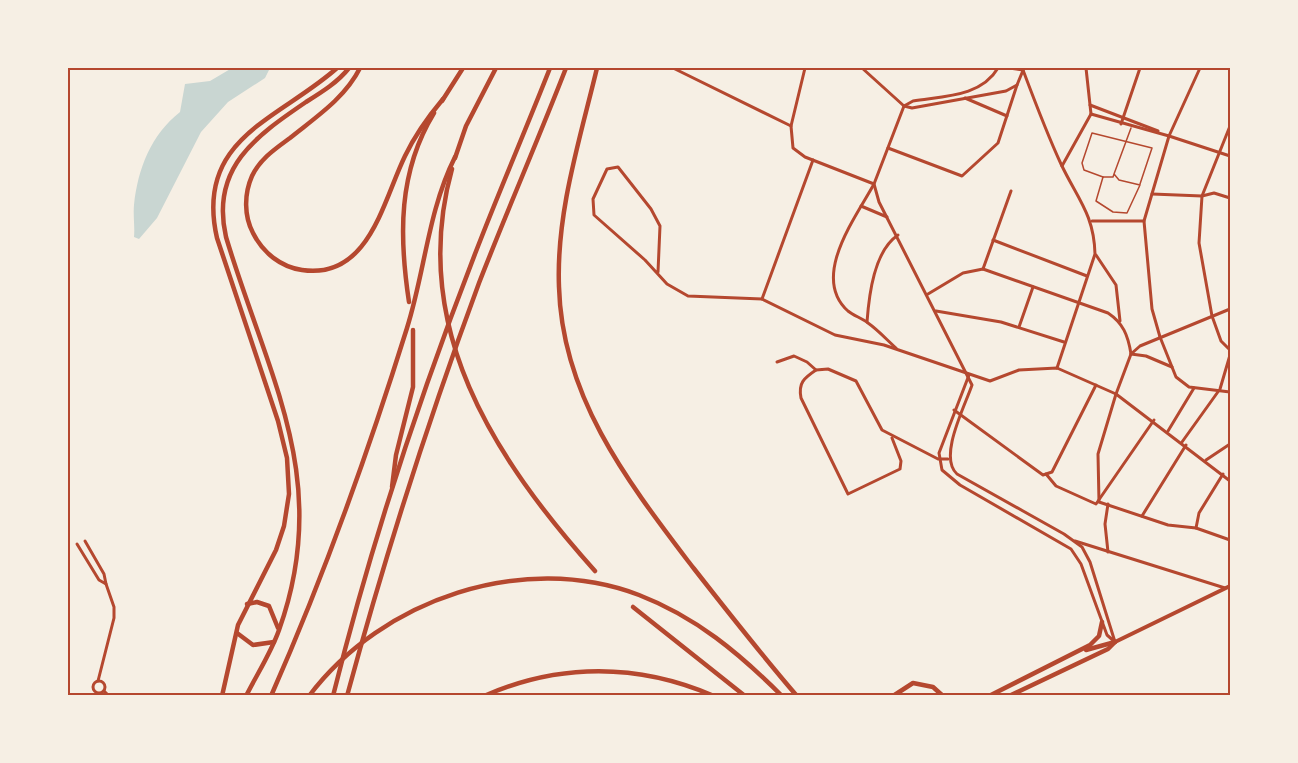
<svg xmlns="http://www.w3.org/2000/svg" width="1298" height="763" viewBox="0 0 1298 763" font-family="'Public Sans',sans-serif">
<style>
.water{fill:#c9d6d2}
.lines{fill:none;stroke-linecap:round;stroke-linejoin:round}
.service{stroke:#b5482f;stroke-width:1.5}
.minor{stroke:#b5482f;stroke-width:3}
.tertiary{stroke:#b5482f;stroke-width:3}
.secondary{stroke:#b5482f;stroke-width:4}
.primary{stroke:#b5482f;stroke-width:4.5}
.motorway{stroke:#b5482f;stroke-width:4.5}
.neatline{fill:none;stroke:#b5482f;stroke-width:2}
</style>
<rect width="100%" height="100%" fill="#f6efe4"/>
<path class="water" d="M232,68H270L265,78L228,102L201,132L157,218L139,239L134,237C135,227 133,216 134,205C138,168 151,135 180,112L185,84L210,81Z"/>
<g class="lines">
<g class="service">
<polyline points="1114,174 1113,177 1103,177 1096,201 1113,212 1127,213 1140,185 1119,180 1114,174 1131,128"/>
<polyline points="1103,177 1084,170 1082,163 1092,133 1152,148 1140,184"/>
</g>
<g class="minor">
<polyline points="673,68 791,126"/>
<path d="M805,68L791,126L793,148L805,157L874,184C856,217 810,277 848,311C854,316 862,318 868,323C878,330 887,340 896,348"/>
<polyline points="862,68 904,106"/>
<path d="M1009,68L1023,70C1035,102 1047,134 1061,164C1077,198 1094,214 1095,254L1057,368"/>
<polyline points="1086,68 1091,114"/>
<polyline points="965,98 1007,116"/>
<polyline points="1090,105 1158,131"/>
<polyline points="1121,124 1140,68"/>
<polyline points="1230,126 1202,196 1199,243 1212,316 1221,341 1230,350"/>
<polyline points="888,148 962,176 998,143 1017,85"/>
<polyline points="1062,166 1091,114 1169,136 1230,156"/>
<polyline points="1152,194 1202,196 1214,193 1230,198"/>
<polyline points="861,206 887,217"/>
<polyline points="1092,221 1144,221"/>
<polyline points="993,240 1087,276"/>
<polyline points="1096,255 1116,285 1120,321"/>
<polyline points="983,269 1011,191"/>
<polyline points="658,272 660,226 651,209 618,167 607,169 593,199 594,215 645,260 667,284 688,296 762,299 835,335 884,345 990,381 1019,370 1057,368 1116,394 1230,481"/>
<path d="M928,294L963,273L983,269L1108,313C1123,323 1128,335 1131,354"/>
<polyline points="762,299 813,160"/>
<polyline points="936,311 1001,322 1064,342"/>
<path d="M867,322C869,295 874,251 898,235"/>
<polyline points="1019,327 1033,287"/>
<polyline points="1160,337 1152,309 1144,221 1169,136 1200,68"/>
<polyline points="777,362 794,356 807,362 816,370 828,369 856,381 882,430 938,459 948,459"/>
<path d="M816,370C804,378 798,383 801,398L848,494L900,469L901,461L892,438"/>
<polyline points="1116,394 1098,454 1099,502 1168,525 1196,528 1230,540"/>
<polyline points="954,410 1043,475 1052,472 1096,385"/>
<polyline points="1168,431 1194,388"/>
<polyline points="1182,442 1220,389 1230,355"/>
<polyline points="1206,460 1230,444"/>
<polyline points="1046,474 1056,486 1096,504 1154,420"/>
<polyline points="1142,516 1186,445"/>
<polyline points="1196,528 1199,513 1223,474"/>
<polyline points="1075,541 1225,588"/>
<polyline points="77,544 99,580 106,584 104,574 85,541"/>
<polyline points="1108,552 1105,524 1108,504"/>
<circle cx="99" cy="687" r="6"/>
<polyline points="98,681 114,618 114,607 106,584"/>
<polyline points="104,691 109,696"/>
</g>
<g class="tertiary">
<path d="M998,68C981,97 943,96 913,101L904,106L874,184L879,202L972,385C965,406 938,457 957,474L1064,534L1082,547L1090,562L1115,642"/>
<polyline points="904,106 912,108 1006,91 1017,85 1024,68"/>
<polyline points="1160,337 1176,377 1189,387 1230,392"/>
<polyline points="1131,354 1146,356 1172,367"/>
<polyline points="969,375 939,453 942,470 960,485 1071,549 1081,564 1107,635 1115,642"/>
<polyline points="1116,394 1131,354 1140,346 1230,309"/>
</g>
<polyline class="secondary" points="1115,642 1230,586"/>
<g class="primary">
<polyline points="247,604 257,602 269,606 278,628"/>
<polyline points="237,633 253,645 274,642"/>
<polyline points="1086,650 1115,642"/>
<path d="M222,696L238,625L276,550L284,526L289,494L287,458L278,421L217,238C194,138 280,119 337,68"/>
<path d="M246,696C257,674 271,653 279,630C333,480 268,377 226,237C210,168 256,136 306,102C322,92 338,82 349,68"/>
<polyline points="989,696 1090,645 1099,636 1102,622"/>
<polyline points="1009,696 1108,649 1115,642"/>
</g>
<g class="motorway">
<path d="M360,68C345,98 316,117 290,138C275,149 260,159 252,176C244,194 244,216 253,233C263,253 281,267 302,270C369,280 383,201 405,156C415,135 428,117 443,99"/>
<path d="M597,68C580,139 556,213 559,287C562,395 625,478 688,561C724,607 759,652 797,696"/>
<polyline points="442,101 463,68"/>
<polyline points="455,158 466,126 496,68"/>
<path d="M452,169C408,327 494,458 595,571"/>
<path d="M409,302C399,236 398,172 434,113"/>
<polyline points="392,487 396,455 413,387 413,330"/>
<polyline points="633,607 745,696"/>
<path d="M271,696C324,576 368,453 407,328C425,271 428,211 455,157"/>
<path d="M309,696C382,599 523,551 639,595C696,617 739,653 782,696"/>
<path d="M333,696C372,540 423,386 482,236C504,180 528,124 550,68"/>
<path d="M347,696C385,556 429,418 479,283C507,211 538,140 566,68"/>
<path d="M484,696C559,663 638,663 714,696"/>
<polyline points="893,696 913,683 933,687 943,696"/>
</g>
</g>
<rect width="1298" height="763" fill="none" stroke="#f6efe4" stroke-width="138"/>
<rect x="69" y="69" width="1160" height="625" class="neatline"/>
</svg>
